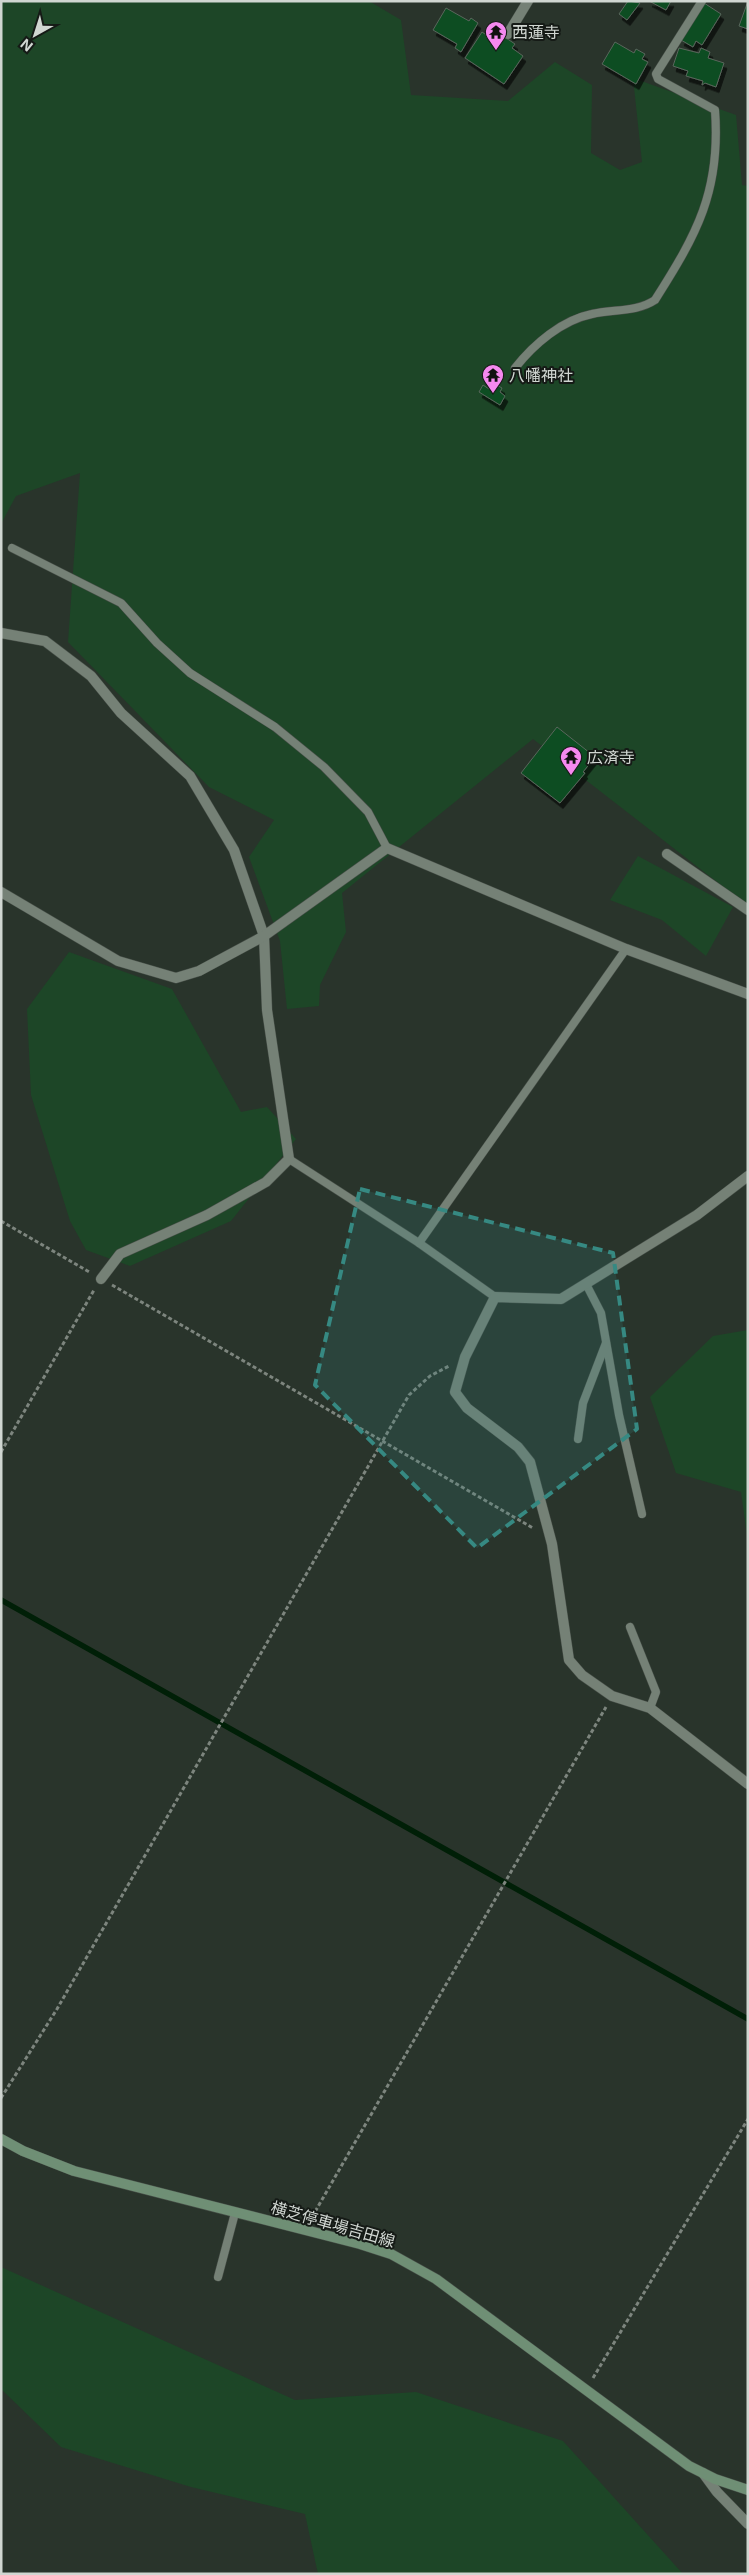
<svg xmlns="http://www.w3.org/2000/svg" width="749" height="2575" viewBox="0 0 749 2575" font-family="Inter,'Noto Sans JP',sans-serif">
<style>
.green{fill:#1d4627}
.lines{fill:none;stroke-linecap:round;stroke-linejoin:round}
.stream{stroke:#001f07;stroke-width:5.5}
.building{fill:#084e21;stroke:#5a665c;filter:url(#shadow)}
.service-casing{stroke:#474f48;stroke-width:9}
.minor-casing{stroke:#474f48;stroke-width:11}
.secondary-casing{stroke:#474f48;stroke-width:11}
.path{stroke:#7d857e;stroke-width:3;stroke-dasharray:4 2.5;stroke-linecap:butt}
.service{stroke:#758176;stroke-width:8}
.minor{stroke:#758176;stroke-width:10}
.secondary{stroke:#6f8f75;stroke-width:10}
.marked{fill:#368982;fill-opacity:0.2;stroke:#368982;stroke-width:4;stroke-dasharray:10 6;stroke-linejoin:round}
.labels{text-anchor:middle;stroke-width:4;stroke-linejoin:round;paint-order:stroke}
.poi-label{font-size:16px;fill:#d0d6d1;stroke:#151a16;text-anchor:start}
.street-label{font-size:16px;fill:#d0d6d1;stroke:#151a16}
</style>
<defs>
<filter id="shadow"><feDropShadow dx="3" dy="5.5" stdDeviation="0" flood-color="#0009"/></filter>
</defs>
<rect width="100%" height="100%" fill="#29342b"/>
<g class="green">
<polygon points="1,1 369,1 401,20 411,95 508,101 555,62 592,85 591,153 620,170 642,162 633,78 736,115 742,185 748,186 748,906 533,739 342,893 346,932 320,985 319,1006 287,1009 280,941 249,857 274,820 209,787 68,642 80,473 16,496 1,524"/>
<polygon points="638,856 733,907 706,956 662,920 610,900"/>
<polygon points="69,952 172,989 241,1112 267,1107 296,1139 231,1221 130,1266 86,1250 70,1221 31,1095 27,1009"/>
<polygon points="748,1330 748,1543 741,1492 676,1473 650,1397 713,1336"/>
<polygon points="1,2267 295,2400 416,2392 563,2441 683,2574 318,2574 305,2514 191,2487 61,2447 1,2389"/>
</g>
<g class="lines">
<polyline class="stream" points="1,1600 748,2019"/>
</g>
<g class="building">
<polygon points="628,1 640,3 627,20 619,14"/>
<polygon points="649,1 671,1 666,10"/>
<polygon points="748,1 748,29 739,26"/>
<polygon points="704,3 721,14 702,45 696,41 693,47 681,40"/>
<polygon points="446,8 469,21 471,18 478,23 461,52 455,48 457,44 433,30"/>
<polygon points="482,32 492,39 497,32 515,44 512,48 523,56 504,84 465,58"/>
<polygon points="615,42 634,53 636,49 645,54 642,59 648,62 636,84 602,64"/>
<polygon points="679,48 699,53 701,48 710,52 708,58 724,63 716,87 705,83 702,85 703,81 686,76 688,71 673,66"/>
<polygon points="493,383 502,388 500,392 505,396 500,405 479,392 483,385 489,389"/>
<polygon points="557,727 595,757 583,772 585,773 560,803 521,773"/>
</g>
<g class="lines">
<g class="service-casing">
<g id="service">
<path d="M515,368C534,344 562,320 592,314C614,309 637,312 655,300C697,234 721,191 715,110L658,79L656,74L702,1"/>
<polyline points="12,548 121,603 157,643 190,673 275,727 324,767 368,812 387,848"/>
<polyline points="289,1159 419,1243 495,1297"/>
<polyline points="419,1243 626,949"/>
<polyline points="586,1284 601,1313 619,1415 642,1514"/>
<polyline points="578,1439 583,1403 606,1343"/>
<polyline points="630,1627 656,1692 650,1708"/>
<polyline points="218,2277 235,2213"/>
</g>
</g>
<g class="minor-casing">
<g id="minor">
<polyline points="508,34 528,1"/>
<polyline points="1,633 45,641 91,676 121,713 190,776 234,850 264,936 267,1010 289,1159 266,1182 207,1215 120,1254 101,1279"/>
<polyline points="667,854 748,910"/>
<polyline points="1,892 118,961 176,978 199,971 264,936 387,848 626,949 748,994"/>
<polyline points="748,1176 697,1215 561,1299 495,1297 465,1357 455,1392 467,1408 518,1447 530,1462 552,1544 569,1660 582,1675 612,1696 650,1708 748,1784"/>
<polyline points="703,2473 717,2492 748,2524"/>
</g>
</g>
<g class="secondary-casing">
<polyline id="secondary" points="1,2139 23,2151 74,2171 360,2244 391,2254 436,2279 689,2466 715,2479 748,2490"/>
</g>
<g class="path">
<polyline points="1,1221 91,1273"/>
<polyline points="112,1285 533,1528"/>
<polyline points="1,1452 94,1290"/>
<polyline points="1,2098 57,2009 409,1395 430,1376 449,1366"/>
<polyline points="312,2217 606,1707"/>
<polyline points="593,2378 748,2119"/>
</g>
<use href="#service" class="service"/>
<use href="#minor" class="minor"/>
<use href="#secondary" class="secondary"/>
</g>
<path class="marked" d="M360,1189L613,1253L637,1429L477,1548L315,1385Z"/>
<defs>
<g id="temple-pin" transform="scale(1.125)"><path d="M0 17L-7.5 6A9.5 9.5 0 1 1 7.5 6Z" fill="#f589ef" stroke="#151a16"/><path d="M0-6L5-2H3V0L6.5 2.5H4V6H1.5V3h-3V6H-4V2.5H-6.5L-3 0V-2H-5Z" fill="#111"/></g>
</defs>
<g fill-rule="evenodd">
<use href="#temple-pin" x="496" y="32"/>
<use href="#temple-pin" x="493" y="375"/>
<use href="#temple-pin" x="571" y="757"/>
</g>
<g class="labels">
<g class="poi-label">
<text x="512" y="38">西蓮寺</text>
<text x="509" y="381">八幡神社</text>
<text x="587" y="763">広済寺</text>
</g>
<g class="street-label">
<text transform="translate(333 2224) rotate(16)" y="6">横芝停車場吉田線</text>
</g>
</g>
<rect width="749" height="2575" fill="none" stroke="#d0d6d1" stroke-width="5"/>
<g transform="translate(35 35) rotate(219)" stroke="#151a16" stroke-width="4" paint-order="stroke">
<path d="M0-4L9 19L0 12L-9 19Z" fill="#d0d6d1"/>
<text y="-8" font-size="14" font-weight="bold" text-anchor="middle" fill="#d0d6d1">N</text>
</g>
</svg>
